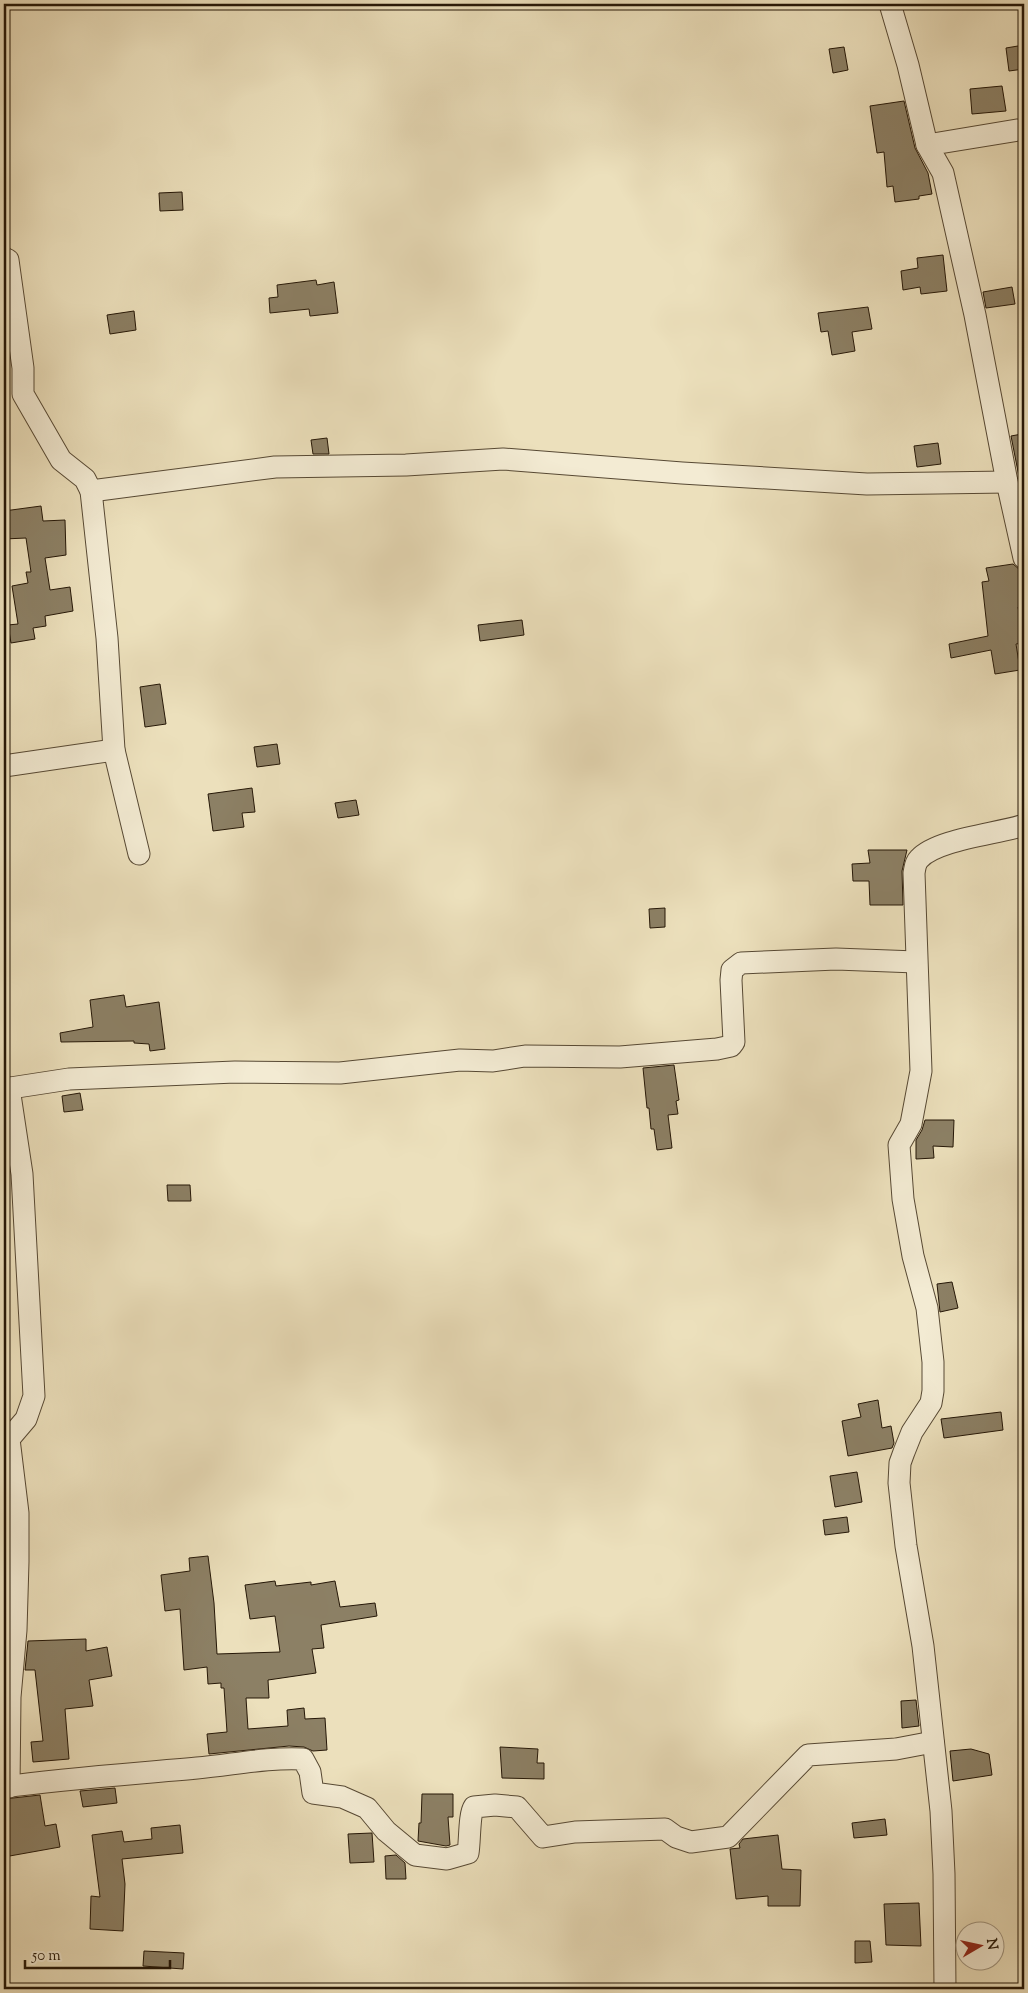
<svg xmlns="http://www.w3.org/2000/svg" width="1028" height="1993" viewBox="0 0 1028 1993" font-family="'Sorts Mill Goudy',serif">
<style>
.building{fill:#8c8065;stroke:#251707}
.lines{fill:none;stroke-linecap:round;stroke-linejoin:round}
.minor-casing{stroke:#574934;stroke-width:23}
.minor{stroke:#f3ebd3;stroke-width:21}
</style>
<rect width="100%" height="100%" fill="#ece0bc"/>
<filter id="stains"><feTurbulence type="fractalNoise" baseFrequency=".004" numOctaves="4"/><feColorMatrix values="0 0 0 0 .2 0 0 0 0 .09 0 0 0 0 .02 0 0 0 .5 -.17"/></filter>
<radialGradient id="worn" r=".72"><stop offset=".6" stop-color="#630" stop-opacity="0"/><stop offset="1" stop-color="#630" stop-opacity=".3"/></radialGradient>
<g class="building">
<polygon points="1024,45 1024,69 1009,71 1006,48"/>
<polygon points="844,47 848,70 833,73 829,49"/>
<polygon points="1002,86 1006,111 972,114 970,89"/>
<polygon points="904,101 915,148 928,173 932,194 919,196 919,199 895,202 893,186 887,187 884,152 877,153 870,106"/>
<polygon points="182,192 183,210 160,211 159,193"/>
<polygon points="943,255 947,291 921,294 920,287 903,290 901,271 918,268 917,258"/>
<polygon points="316,280 317,285 334,282 338,313 310,316 309,309 270,313 269,298 278,297 277,285"/>
<polygon points="1012,287 1015,304 986,308 983,292"/>
<polygon points="868,307 872,329 852,332 855,351 832,355 828,331 821,332 818,313"/>
<polygon points="134,311 136,330 110,334 107,315"/>
<polygon points="1022,434 1024,452 1024,502 1011,436"/>
<polygon points="327,438 329,454 313,454 311,440"/>
<polygon points="938,443 941,464 917,467 914,446"/>
<polygon points="41,506 43,521 65,520 66,555 45,558 50,590 70,587 73,611 45,616 46,626 33,628 35,639 11,643 8,625 18,624 12,586 28,583 26,572 31,572 26,538 4,539 4,511"/>
<polygon points="1013,564 1020,570 1024,570 1024,606 1018,607 1024,643 1016,644 1020,670 995,674 991,650 951,658 949,644 988,636 982,582 989,581 986,568"/>
<polygon points="522,620 524,635 480,641 478,625"/>
<polygon points="160,684 166,724 145,727 140,687"/>
<polygon points="277,744 280,764 257,767 254,747"/>
<polygon points="252,788 255,812 242,813 244,827 213,831 208,794"/>
<polygon points="356,800 359,815 338,818 335,803"/>
<polygon points="868,850 907,850 902,871 903,905 870,905 869,881 853,881 852,864 870,863"/>
<polygon points="665,908 665,927 650,928 649,909"/>
<polygon points="124,995 126,1007 159,1002 165,1049 150,1051 149,1044 134,1043 134,1041 61,1042 60,1033 93,1027 90,1000"/>
<polygon points="674,1065 679,1100 676,1101 678,1114 668,1115 672,1148 657,1150 654,1129 651,1129 649,1108 647,1108 643,1068"/>
<polygon points="80,1093 83,1110 64,1112 62,1096"/>
<polygon points="925,1120 954,1120 953,1147 933,1146 934,1158 916,1159 916,1140 922,1130"/>
<polygon points="167,1185 190,1185 191,1201 168,1201"/>
<polygon points="952,1282 958,1308 940,1312 937,1284"/>
<polygon points="878,1400 882,1428 891,1426 894,1443 892,1448 848,1456 842,1421 861,1417 858,1404"/>
<polygon points="1001,1412 1003,1430 944,1438 941,1419"/>
<polygon points="857,1472 862,1502 835,1507 830,1476"/>
<polygon points="847,1517 849,1532 825,1535 823,1520"/>
<polygon points="208,1556 214,1603 217,1654 280,1652 275,1616 250,1619 245,1585 275,1581 276,1586 311,1582 311,1585 335,1581 340,1607 375,1603 377,1616 321,1625 324,1648 312,1649 316,1673 268,1680 269,1698 246,1698 248,1729 288,1726 287,1710 304,1708 305,1719 325,1718 327,1750 313,1751 304,1747 289,1746 209,1754 207,1734 227,1732 224,1688 221,1688 221,1683 208,1684 207,1667 184,1670 180,1609 165,1611 161,1575 190,1571 189,1558"/>
<polygon points="86,1639 86,1651 107,1647 112,1676 89,1680 93,1706 65,1709 69,1759 33,1762 31,1742 43,1741 35,1670 25,1670 28,1641"/>
<polygon points="916,1700 919,1726 902,1728 901,1701"/>
<polygon points="500,1747 538,1749 537,1763 544,1763 544,1779 502,1778"/>
<polygon points="971,1749 989,1754 992,1775 953,1781 950,1751"/>
<polygon points="115,1788 117,1803 83,1807 80,1791"/>
<polygon points="422,1794 453,1794 453,1817 448,1817 450,1845 446,1846 418,1841 419,1823 421,1823"/>
<polygon points="40,1795 45,1826 56,1824 60,1847 4,1857 4,1799"/>
<polygon points="885,1819 887,1835 854,1838 852,1823"/>
<polygon points="180,1825 183,1853 122,1859 125,1884 123,1931 90,1929 91,1896 100,1897 92,1835 122,1831 124,1842 152,1839 151,1828"/>
<polygon points="372,1833 374,1862 350,1863 348,1834"/>
<polygon points="778,1835 782,1869 801,1870 800,1906 768,1906 768,1896 736,1899 730,1849 740,1848 739,1844 743,1839"/>
<polygon points="396,1855 405,1863 406,1879 386,1879 385,1856"/>
<polygon points="919,1903 921,1946 886,1945 884,1904"/>
<polygon points="855,1941 870,1941 872,1962 855,1963"/>
<polygon points="144,1951 184,1953 183,1969 143,1966"/>
</g>
<g class="lines">
<g class="minor-casing">
<g id="minor">
<polyline points="890,4 908,65 927,145"/>
<polyline points="1024,129 927,145 943,173 975,315 1007,482 1024,558"/>
<polyline points="4,258 8,260 23,368 23,394 61,460 85,479 91,491 275,467 406,465 503,459 682,473 867,484 1007,482"/>
<polyline points="91,491 107,638 114,750 139,854"/>
<polyline points="4,766 114,750"/>
<polyline points="4,1089 69,1079 235,1072 340,1073 460,1060 493,1061 525,1056 620,1057 717,1049 731,1046 734,1042 731,980 732,970 741,963 836,959 916,962"/>
<path d="M4,1787C68,1778 132,1774 197,1768C232,1765 268,1757 303,1759L310,1772L313,1793L342,1797L367,1808L386,1831L415,1855L447,1859L468,1853C470,1842 469,1814 474,1807L495,1805L517,1807L543,1837L575,1832L665,1829L676,1837L691,1842L728,1837L808,1755L896,1749L933,1742"/>
<polyline points="9,1787 10,1697 16,1630 18,1562 18,1513 9,1439 26,1419 34,1396 22,1174 9,1088"/>
<path d="M945,1989L944,1874L941,1811L923,1646L906,1546L899,1483L900,1463L904,1452L912,1432L931,1403L933,1391V1362L927,1308L913,1256L903,1199L899,1145L911,1124L921,1071L914,873C915,868 915,863 919,859C937,839 998,834 1024,825"/>
</g>
</g>
<use href="#minor" class="minor"/>
</g>
<rect width="1028" height="1993" fill="none" stroke="#ece0bc" stroke-width="20"/>
<rect x="5" y="5" width="1018" height="1983" fill="none" stroke="#251707" stroke-width="2.5"/>
<rect x="10" y="10" width="1008" height="1973" fill="none" stroke="#251707"/>
<g transform="translate(980 1946) rotate(81)"><circle r="24" fill="#f3ebd3" stroke="#a19681"/>
<path d="M0-4L9 19L0 12L-9 19Z" fill="#8f2418"/>
<text y="-8" font-size="14" font-weight="bold" text-anchor="middle" fill="#251707">N</text>
</g>
<path d="M25 1960v8h145v-8" fill="none" stroke="#251707" stroke-width="2.5"/>
<text x="32" y="1960" font-size="15" fill="#251707" stroke="#f3ebd3" stroke-width="4" paint-order="stroke">50 m</text>
<rect width="100%" height="100%" filter="url(#stains)"/>
<rect width="100%" height="100%" fill="url(#worn)"/>
</svg>
